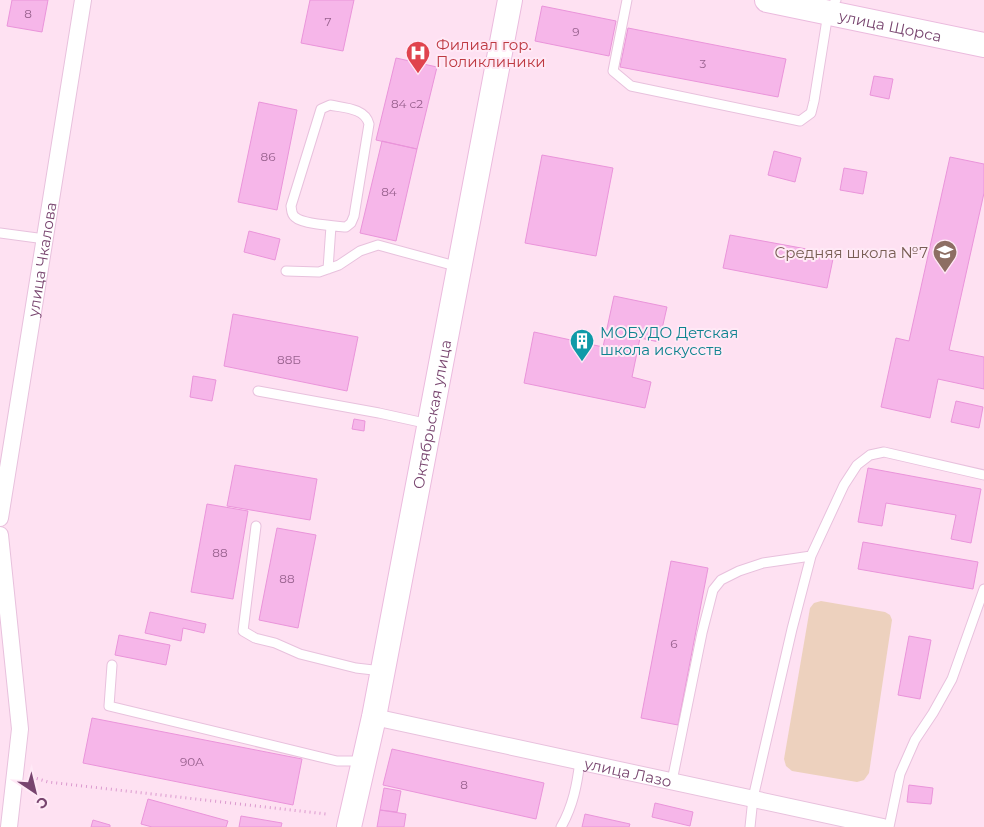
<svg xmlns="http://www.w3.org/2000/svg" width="984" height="827" font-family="Montserrat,sans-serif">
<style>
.green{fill:#edd1be}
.building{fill:#f6b6e9;stroke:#ea94da}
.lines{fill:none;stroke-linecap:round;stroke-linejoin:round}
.lane-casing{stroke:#e8c1dd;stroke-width:11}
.street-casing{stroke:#e8c1dd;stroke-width:18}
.secondary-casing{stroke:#ebbbde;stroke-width:26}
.path{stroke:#db99ce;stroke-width:3;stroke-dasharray:1 4;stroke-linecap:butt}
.lane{stroke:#fff;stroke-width:9}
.street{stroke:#fff;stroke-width:16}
.secondary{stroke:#fff;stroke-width:24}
.labels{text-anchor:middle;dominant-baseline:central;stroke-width:4;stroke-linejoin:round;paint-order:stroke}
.number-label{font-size:12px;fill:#98618e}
.street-label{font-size:15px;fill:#78456f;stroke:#ffe9f6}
.health-label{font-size:15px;fill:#be3a42;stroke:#ffe9f6;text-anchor:start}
.education-label{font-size:15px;fill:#785e54;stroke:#ffe9f6;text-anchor:end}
.culture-label{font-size:15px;fill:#0d838f;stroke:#ffe9f6;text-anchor:start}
</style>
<rect width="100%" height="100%" fill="#fee1f2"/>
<path class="green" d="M821,601L885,612L890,615L892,620L869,773L864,780L857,782L792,771L786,766L784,759L810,608L814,603Z"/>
<path class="building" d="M12,0H48L42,32L7,26Z
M310,0H354L343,51L301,43Z
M542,6L616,21L609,56L535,41Z
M628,28L786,59L778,97L620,67Z
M396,58L437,67L417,149L376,140Z
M874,76L893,79L889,99L870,95Z
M259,102L297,110L277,210L238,202Z
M382,141L417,149L396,241L360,233Z
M774,151L801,158L795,182L768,175Z
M542,155L613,168L596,256L525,243Z
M950,157L984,164V193L949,350L984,357V389L938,379L930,418L881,407L896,338L909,341Z
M844,168L867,172L863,194L840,190Z
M249,231L280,239L275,260L244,252Z
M730,235L834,254L827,288L723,268Z
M614,296L667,307L659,342L640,338L632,377L651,382L645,408L524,383L534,332L603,347Z
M233,314L358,337L347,391L224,366Z
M193,376L216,380L212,401L190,397Z
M956,401L983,407L979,428L951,422Z
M354,419L365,421L364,431L352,429Z
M235,465L317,479L310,520L227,506Z
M868,468L981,489L971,543L951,539L956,515L886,503L882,526L858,522Z
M207,504L248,511L233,599L191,592Z
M277,528L316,535L298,628L259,620Z
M863,542L978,562L973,589L858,569Z
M671,561L708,568L678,725L641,718Z
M150,612L206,624L204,633L183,628L181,641L145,633Z
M119,635L170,645L166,665L115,655Z
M909,636L931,640L920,699L898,695Z
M92,718L302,759L293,805L83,763Z
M392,749L544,783L536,819L383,785Z
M909,785L933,788L931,804L907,802Z
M384,788L401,791L397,812L380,810Z
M148,799L228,821L226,827H152L141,824Z
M655,803L693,812L690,826L652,817Z
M380,810L406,814L404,827H377Z
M585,814L630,824L629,827H582Z
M241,816L282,823L281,827H239Z
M93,820L110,825V827H91Z"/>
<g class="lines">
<defs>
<path id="lane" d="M627,0L613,71L631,86L800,121L811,113L814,101L828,13L836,0
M330,105C344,108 365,108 369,124L354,216L351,223L346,227C335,226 302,224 295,217C291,214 292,211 291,206L321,109Z
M0,233L45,239
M328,269L331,226
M286,271L319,272L339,265L360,251L378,245L459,267
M258,391L379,413L429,424
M256,526L243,631L255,638L275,643L300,654L356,668L382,671
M112,665L109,706L337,761H363
M672,781L702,633L713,590L721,580L739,571L763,563L811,556
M561,827C573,806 577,785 580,761
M750,827L753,798L792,629L811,556L844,485L857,465L870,455L884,452L984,475
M889,827L900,774L915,740L933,713L952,679L984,589"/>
<g id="street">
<path id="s1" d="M0,518L83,0"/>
<path d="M0,535L20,729L9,827"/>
<path id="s2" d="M374,717L883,827"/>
</g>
<g id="secondary">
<path id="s3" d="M767,0L984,45"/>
<path id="s4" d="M349,827L374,717L510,0"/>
</g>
</defs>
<use href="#lane" class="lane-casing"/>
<use href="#street" class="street-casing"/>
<use href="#secondary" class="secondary-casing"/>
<path class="path" d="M32,777L48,782L326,814"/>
<use href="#lane" class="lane"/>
<use href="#street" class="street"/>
<use href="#secondary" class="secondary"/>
</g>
<defs>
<symbol id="hospital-pin" viewBox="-11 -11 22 30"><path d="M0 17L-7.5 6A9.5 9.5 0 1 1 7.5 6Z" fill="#e0444e" stroke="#ffe9f6"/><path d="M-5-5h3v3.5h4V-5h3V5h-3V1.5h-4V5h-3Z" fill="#fff"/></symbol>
<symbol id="school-pin" viewBox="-11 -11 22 30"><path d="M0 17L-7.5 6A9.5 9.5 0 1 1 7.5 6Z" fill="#8d6e63" stroke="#ffe9f6"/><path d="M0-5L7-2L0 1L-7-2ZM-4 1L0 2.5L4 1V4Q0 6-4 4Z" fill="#fff"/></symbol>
<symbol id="building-pin" viewBox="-11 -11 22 30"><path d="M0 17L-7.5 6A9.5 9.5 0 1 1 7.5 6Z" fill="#0f9aa8" stroke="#ffe9f6"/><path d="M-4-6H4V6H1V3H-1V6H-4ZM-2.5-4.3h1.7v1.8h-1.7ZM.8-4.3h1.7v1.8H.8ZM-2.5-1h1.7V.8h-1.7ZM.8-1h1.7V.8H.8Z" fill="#fff"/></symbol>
</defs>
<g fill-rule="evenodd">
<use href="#hospital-pin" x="404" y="39" width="28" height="38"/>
<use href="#school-pin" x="931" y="238" width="28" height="38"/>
<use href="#building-pin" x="568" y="327" width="28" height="38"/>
</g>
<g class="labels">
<g class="number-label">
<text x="28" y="13">8</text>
<text x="328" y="21">7</text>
<text x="576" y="31">9</text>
<text x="703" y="63">3</text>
<text x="407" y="103">84 с2</text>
<text x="268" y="156">86</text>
<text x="389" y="191">84</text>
<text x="289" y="359">88Б</text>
<text x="220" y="552">88</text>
<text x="287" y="578">88</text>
<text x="674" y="643">6</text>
<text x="192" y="761">90А</text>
<text x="464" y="784">8</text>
</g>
<g class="street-label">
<text stroke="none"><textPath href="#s3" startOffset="126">улица Щорса</textPath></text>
<text stroke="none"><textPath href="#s1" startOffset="262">улица Чкалова</textPath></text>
<text stroke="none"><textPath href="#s4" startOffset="421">Октябрьская улица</textPath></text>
<text stroke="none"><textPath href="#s2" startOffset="260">улица Лазо</textPath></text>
</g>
<g class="health-label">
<text x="436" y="44">Филиал гор.<tspan x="436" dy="17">Поликлиники</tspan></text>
</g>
<g class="education-label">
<text x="928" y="252">Средняя школа №7</text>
</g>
<g class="culture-label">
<text x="600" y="332">МОБУДО Детская<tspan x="600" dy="17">школа искусcтв</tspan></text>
</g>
</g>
<g transform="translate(35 792) rotate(145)" stroke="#ffe9f6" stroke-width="4" paint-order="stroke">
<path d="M0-4L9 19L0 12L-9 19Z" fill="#78456f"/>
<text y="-8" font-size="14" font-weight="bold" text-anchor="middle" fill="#78456f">С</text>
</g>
</svg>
